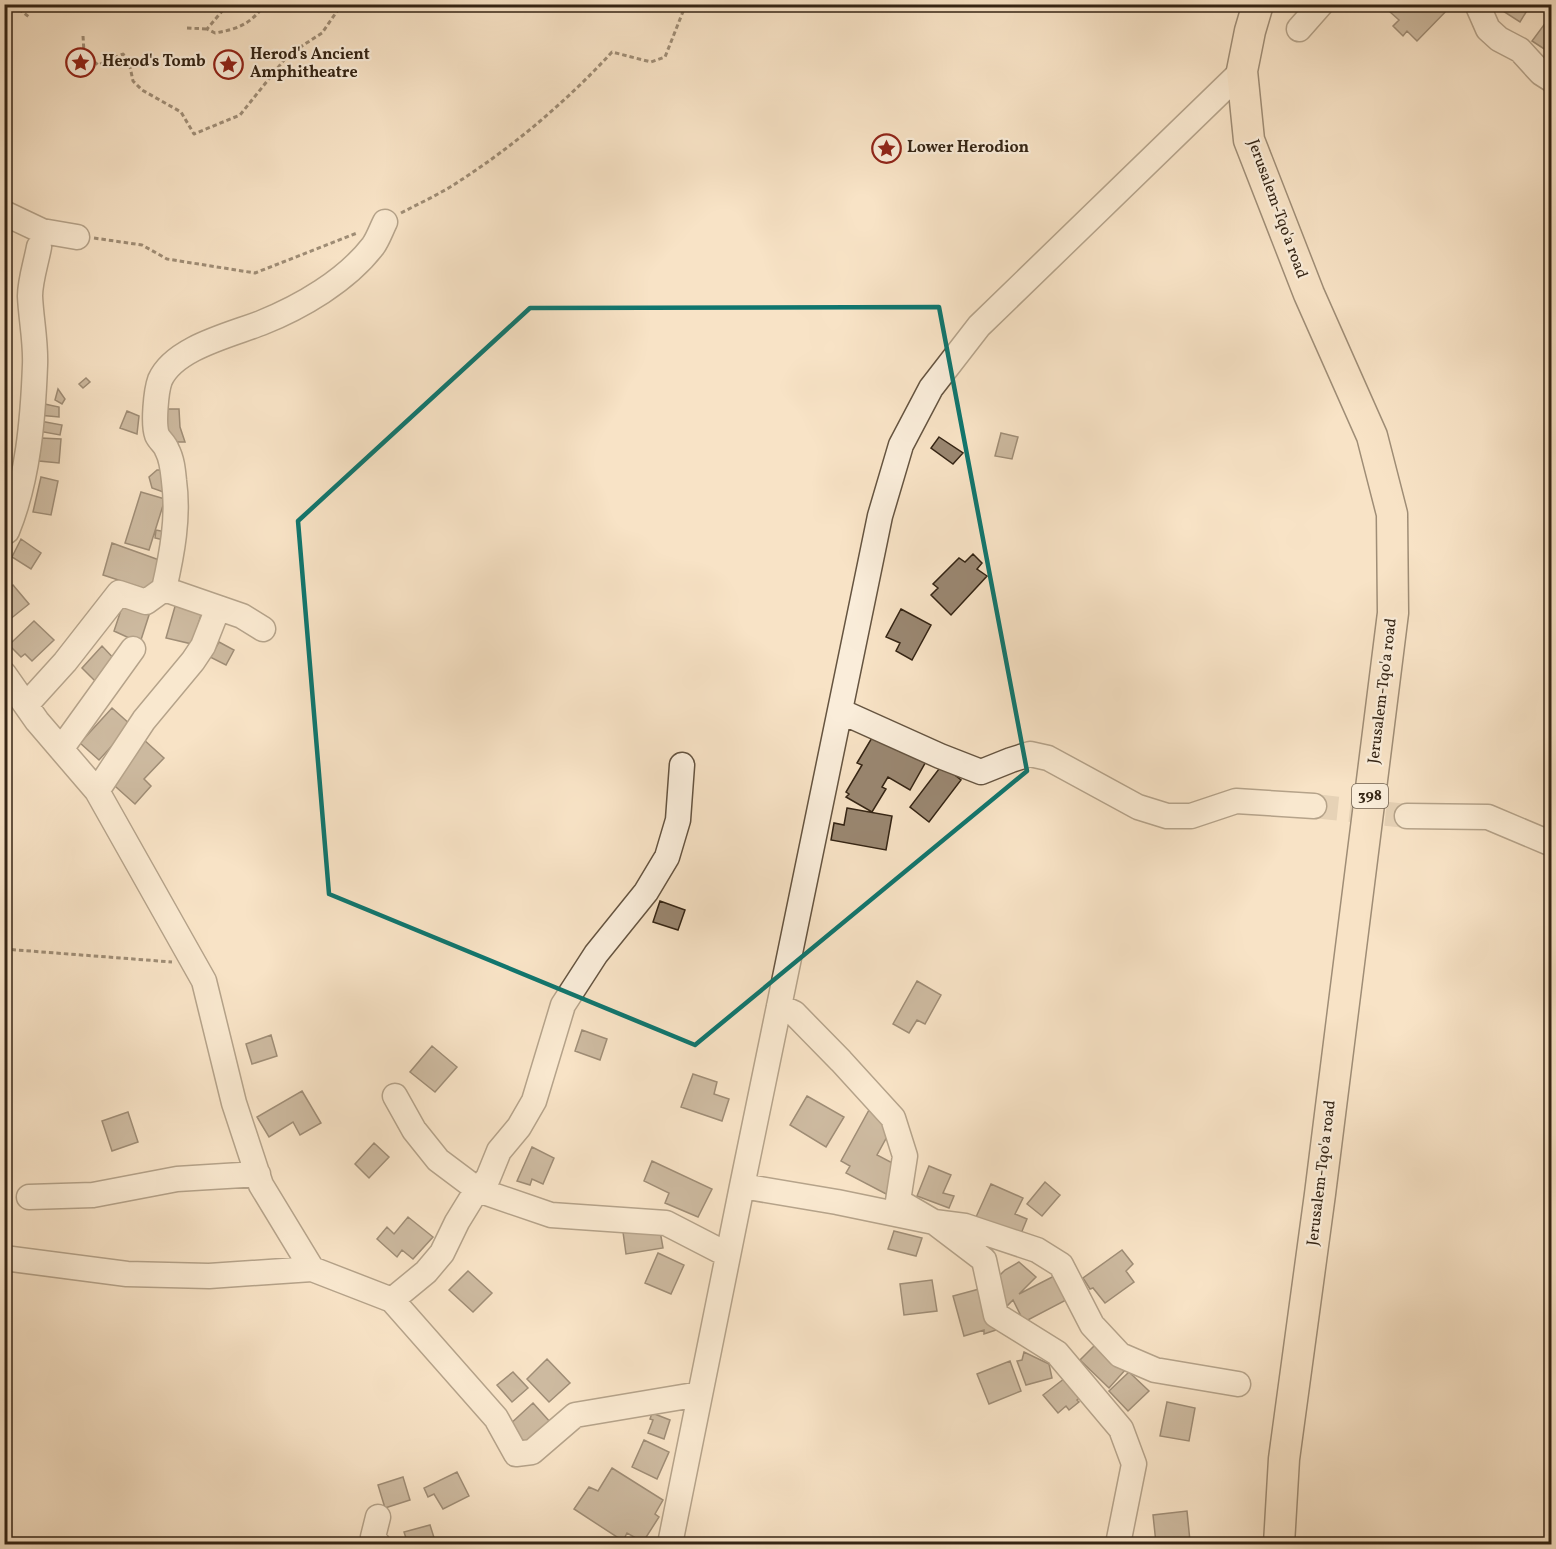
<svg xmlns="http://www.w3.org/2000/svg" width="1556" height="1549" font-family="Vollkorn,serif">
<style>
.building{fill:#9a8771;stroke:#342414;stroke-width:1.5}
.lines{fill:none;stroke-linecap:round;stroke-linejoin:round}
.minor-tunnel{stroke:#d1bda2;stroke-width:24;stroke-dasharray:24 12;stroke-linecap:butt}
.minor-casing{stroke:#655440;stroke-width:27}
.major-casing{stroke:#342414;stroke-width:33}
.path{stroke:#342414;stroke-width:3;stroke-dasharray:4.5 3;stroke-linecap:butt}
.minor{stroke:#faedda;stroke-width:24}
.major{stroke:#f8e3c6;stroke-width:30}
.marked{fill:none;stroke:#0f766e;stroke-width:4.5;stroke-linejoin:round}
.labels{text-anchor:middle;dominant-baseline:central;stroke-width:4.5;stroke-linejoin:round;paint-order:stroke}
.shield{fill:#faedda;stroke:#6f604f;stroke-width:1.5}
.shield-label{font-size:15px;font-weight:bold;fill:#342414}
.poi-label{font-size:16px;font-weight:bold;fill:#342414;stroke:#faedda;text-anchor:start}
.street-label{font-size:16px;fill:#342414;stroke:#faedda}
</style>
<rect width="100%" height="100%" fill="#f8e3c6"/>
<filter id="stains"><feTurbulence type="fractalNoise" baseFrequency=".00333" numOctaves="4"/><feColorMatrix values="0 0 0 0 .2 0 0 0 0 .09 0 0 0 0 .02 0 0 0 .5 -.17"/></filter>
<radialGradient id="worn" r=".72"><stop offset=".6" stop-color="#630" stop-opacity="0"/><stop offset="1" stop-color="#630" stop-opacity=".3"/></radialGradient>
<path class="building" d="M1397,4H1453L1417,41L1407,31L1403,36L1393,26L1399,20L1390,12Z
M1492,4H1531L1520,22Z
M1552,14V54L1532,41Z
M86,378L90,382L83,388L79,384Z
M58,389L65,399L62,404L55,400Z
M40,403L59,407V417L38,415Z
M164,409H179L180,427L185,442H170Z
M127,411L139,416L137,434L120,428Z
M40,421L62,425L60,435L38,431Z
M1001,433L1018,437L1012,459L995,456Z
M939,437L963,453L953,464L931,448Z
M41,438L61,439L59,463L39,461Z
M8,466L19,493L4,503V468Z
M157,470H166V493L152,488L149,477Z
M41,477L58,481L51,515L33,512Z
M141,492L165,499L149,550L125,543Z
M156,530L166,532L164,540L155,538Z
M21,539L41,553L31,569L12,557Z
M112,543L162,561L152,591L103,575Z
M973,554L982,563L977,569L987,576L951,615L931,595L938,588L933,584L959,558L965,562Z
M13,585L29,604L4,624V592Z
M124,601L149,615L140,643L114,631Z
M176,603L202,612L192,644L166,638Z
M901,609L931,625L912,660L896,651L900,643L886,637Z
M34,621L54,640L32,661L25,654L21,657L9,645Z
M219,642L234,650L226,665L210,657Z
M102,646L119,664L100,686L82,668Z
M112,708L131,725L99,760L80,743Z
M873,736L901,752L904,745L928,758L910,790L888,777L882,787L886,789L872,812L846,797L849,794L846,792L862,765L857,763Z
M143,739L164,758L144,779L151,786L135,804L107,779Z
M942,765L961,780L929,822L910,807Z
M847,808L892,816L886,850L831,840L834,823L844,825Z
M660,901L685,910L678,930L653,922Z
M917,981L941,995L925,1024L917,1020L909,1033L893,1024Z
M582,1030L607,1039L600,1060L575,1051Z
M271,1035L277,1056L252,1064L246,1044Z
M432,1046L457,1067L435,1092L410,1072Z
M693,1074L717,1082L714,1094L729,1099L722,1121L681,1107Z
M302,1091L321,1123L300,1135L293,1122L269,1137L257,1117Z
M807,1096L844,1117L826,1147L790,1125Z
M869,1110L894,1124L877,1155L902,1168L888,1195L846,1173L850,1166L841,1161Z
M128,1112L138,1142L112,1151L102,1121Z
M374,1143L389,1157L369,1178L355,1164Z
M532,1147L554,1158L543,1184L532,1179L530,1185L517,1181Z
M652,1161L712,1189L698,1217L665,1203L669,1193L644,1181Z
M929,1166L951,1175L943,1193L954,1196L949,1208L917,1196Z
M1045,1182L1060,1195L1042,1216L1027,1204Z
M991,1184L1023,1198L1015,1214L1027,1219L1020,1236L976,1217Z
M408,1217L433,1237L413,1259L402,1250L397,1257L377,1239L387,1227L394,1234Z
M659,1225L663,1248L626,1254L623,1232Z
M894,1231L922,1238L916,1256L888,1249Z
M1122,1250L1133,1264L1126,1271L1134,1282L1105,1303L1093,1288L1090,1289L1083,1278Z
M658,1253L684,1265L671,1294L645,1283Z
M1019,1262L1036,1277L1019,1294L1058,1274L1070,1298L1024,1322L1013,1300L1005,1308L996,1279L1005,1270Z
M468,1271L492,1293L473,1312L449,1290Z
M932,1280L937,1311L904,1315L900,1284Z
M983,1288L996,1330L984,1334V1330L964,1336L953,1296Z
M1098,1342L1126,1369L1109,1388L1080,1360Z
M1024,1352L1049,1364L1052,1378L1026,1385L1017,1361L1022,1360Z
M547,1359L570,1383L549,1402L527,1379Z
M1010,1361L1021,1391L989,1404L977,1374Z
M513,1372L528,1388L512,1402L497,1385Z
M1129,1372L1149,1391L1128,1411L1109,1391Z
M1069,1375L1084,1394L1077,1400L1079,1402L1069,1410L1066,1406L1058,1413L1043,1395Z
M1167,1402L1195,1408L1189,1441L1160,1436Z
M533,1403L551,1423L526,1447L507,1427Z
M652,1413L670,1420L664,1439L648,1433L653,1420L650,1419Z
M644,1440L669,1452L657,1479L632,1467Z
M612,1468L663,1500L655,1514L659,1517L643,1542L627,1533L623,1541L574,1509L589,1487L598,1491Z
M457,1472L469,1496L443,1509L434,1494L428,1497L424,1488Z
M403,1477L410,1500L385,1508L378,1485Z
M1187,1511L1190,1541L1156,1543L1153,1515Z
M430,1525L436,1544H408L404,1532Z"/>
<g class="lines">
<path class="minor-tunnel" d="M1314,806L1407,816"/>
<defs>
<path id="minor" d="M1477,4L1488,29L1499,39L1520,50L1541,73L1552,80
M1299,29L1321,4
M4,213L42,231L77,237
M4,533L7,531C28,480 33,419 35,365C36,342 31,319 30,296C30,281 36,263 39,247
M164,589L242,616L263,629
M4,674L37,721L97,791L204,981L234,1103L261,1185L312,1269
M26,705L65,662L119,593L146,602L164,589C172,554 179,517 174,481C173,471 172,459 167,450C165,444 159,440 157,435C153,424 156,391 160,380C174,348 230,335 261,323C301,307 346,281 373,246C378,239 381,230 385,222
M840,711L940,756L981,772L1011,760L1030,754L1048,758L1138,807L1167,816H1191L1236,801L1314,806
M61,749L133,649
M97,791L144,720L193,661L203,646L218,608
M1407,816L1488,817L1552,844
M779,1006L794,1013L841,1061L893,1118L905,1156L898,1201L934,1222L965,1226L1037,1250L1061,1265L1092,1325L1120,1355L1155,1370L1238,1384
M395,1096L414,1130L438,1160L478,1190L551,1215L666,1223L728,1255
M742,1186L837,1202L934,1222L984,1260L996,1315L1057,1353L1121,1429L1134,1464L1118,1544
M29,1197L93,1195L177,1179L258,1174
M4,1258L127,1274L209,1276L312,1269L392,1300L496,1418L516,1454L532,1452L575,1415L700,1394
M392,1300L426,1272L442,1253L457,1222L473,1196L488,1178L499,1151L519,1127L534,1101L563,1005L596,954L646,892L667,857L678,820L682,765
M378,1544L373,1537L378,1517
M670,1544L742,1186L880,516L901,445L931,388L979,326L1242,71"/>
<path id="major" d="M1258,4L1250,31L1242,71L1249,140L1309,294L1372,436L1392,514L1393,613L1320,1194L1284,1459L1279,1544"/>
</defs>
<use href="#minor" class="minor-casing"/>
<use href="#major" class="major-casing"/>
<path class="path" d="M228,4L207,29L215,33C238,29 251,24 265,4
M4,7L19,9L29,17
M187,28L207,29
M83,36L84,52L98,65L123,54L129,62L133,81L142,90L181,112L194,134L240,115L288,55L322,33L342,4
M401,213C420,203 440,194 458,182C514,146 567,101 612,52L651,62L665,57L686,4
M94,238L142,245L167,259L255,273L357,233
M4,949L172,962"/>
<use href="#minor" class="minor"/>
<use href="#major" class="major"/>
</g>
<path d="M0 0H1556V1549H0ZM939,307L1027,771L695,1045L329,894L298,521L530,308Z" fill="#f8e3c6" fill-opacity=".55" fill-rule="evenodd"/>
<path class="marked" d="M939,307L1027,771L695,1045L329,894L298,521L530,308Z"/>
<defs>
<symbol id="sight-ring" viewBox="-11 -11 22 22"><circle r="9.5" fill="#faedda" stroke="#8f2418" stroke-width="1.5"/><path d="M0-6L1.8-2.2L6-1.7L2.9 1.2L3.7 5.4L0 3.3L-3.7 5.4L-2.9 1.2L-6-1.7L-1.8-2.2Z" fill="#8f2418"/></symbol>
</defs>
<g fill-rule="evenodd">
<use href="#sight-ring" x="64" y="46" width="33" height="33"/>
<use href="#sight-ring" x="212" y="48" width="33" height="33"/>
<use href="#sight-ring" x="870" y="132" width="33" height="33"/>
</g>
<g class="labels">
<rect class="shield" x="1352" y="784" width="36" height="24" rx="4.5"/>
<g class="shield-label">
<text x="1370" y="796">398</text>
</g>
<g class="poi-label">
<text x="250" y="55">Herod's Ancient<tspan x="250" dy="18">Amphitheatre</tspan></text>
<text x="102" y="62">Herod's Tomb</text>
<text x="907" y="148">Lower Herodion</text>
</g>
<g class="street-label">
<text transform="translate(1277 209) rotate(70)">Jerusalem-Tqo'a road</text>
<text transform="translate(1383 691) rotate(-83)">Jerusalem-Tqo'a road</text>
<text transform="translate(1322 1173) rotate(-83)">Jerusalem-Tqo'a road</text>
</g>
</g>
<rect width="1556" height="1549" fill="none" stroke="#f8e3c6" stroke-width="24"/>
<rect x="6" y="6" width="1544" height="1537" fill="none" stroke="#342414" stroke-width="3"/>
<rect x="12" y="12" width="1532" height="1525" fill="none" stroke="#342414" stroke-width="1.5"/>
<rect width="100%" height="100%" filter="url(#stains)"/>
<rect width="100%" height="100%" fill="url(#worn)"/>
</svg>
